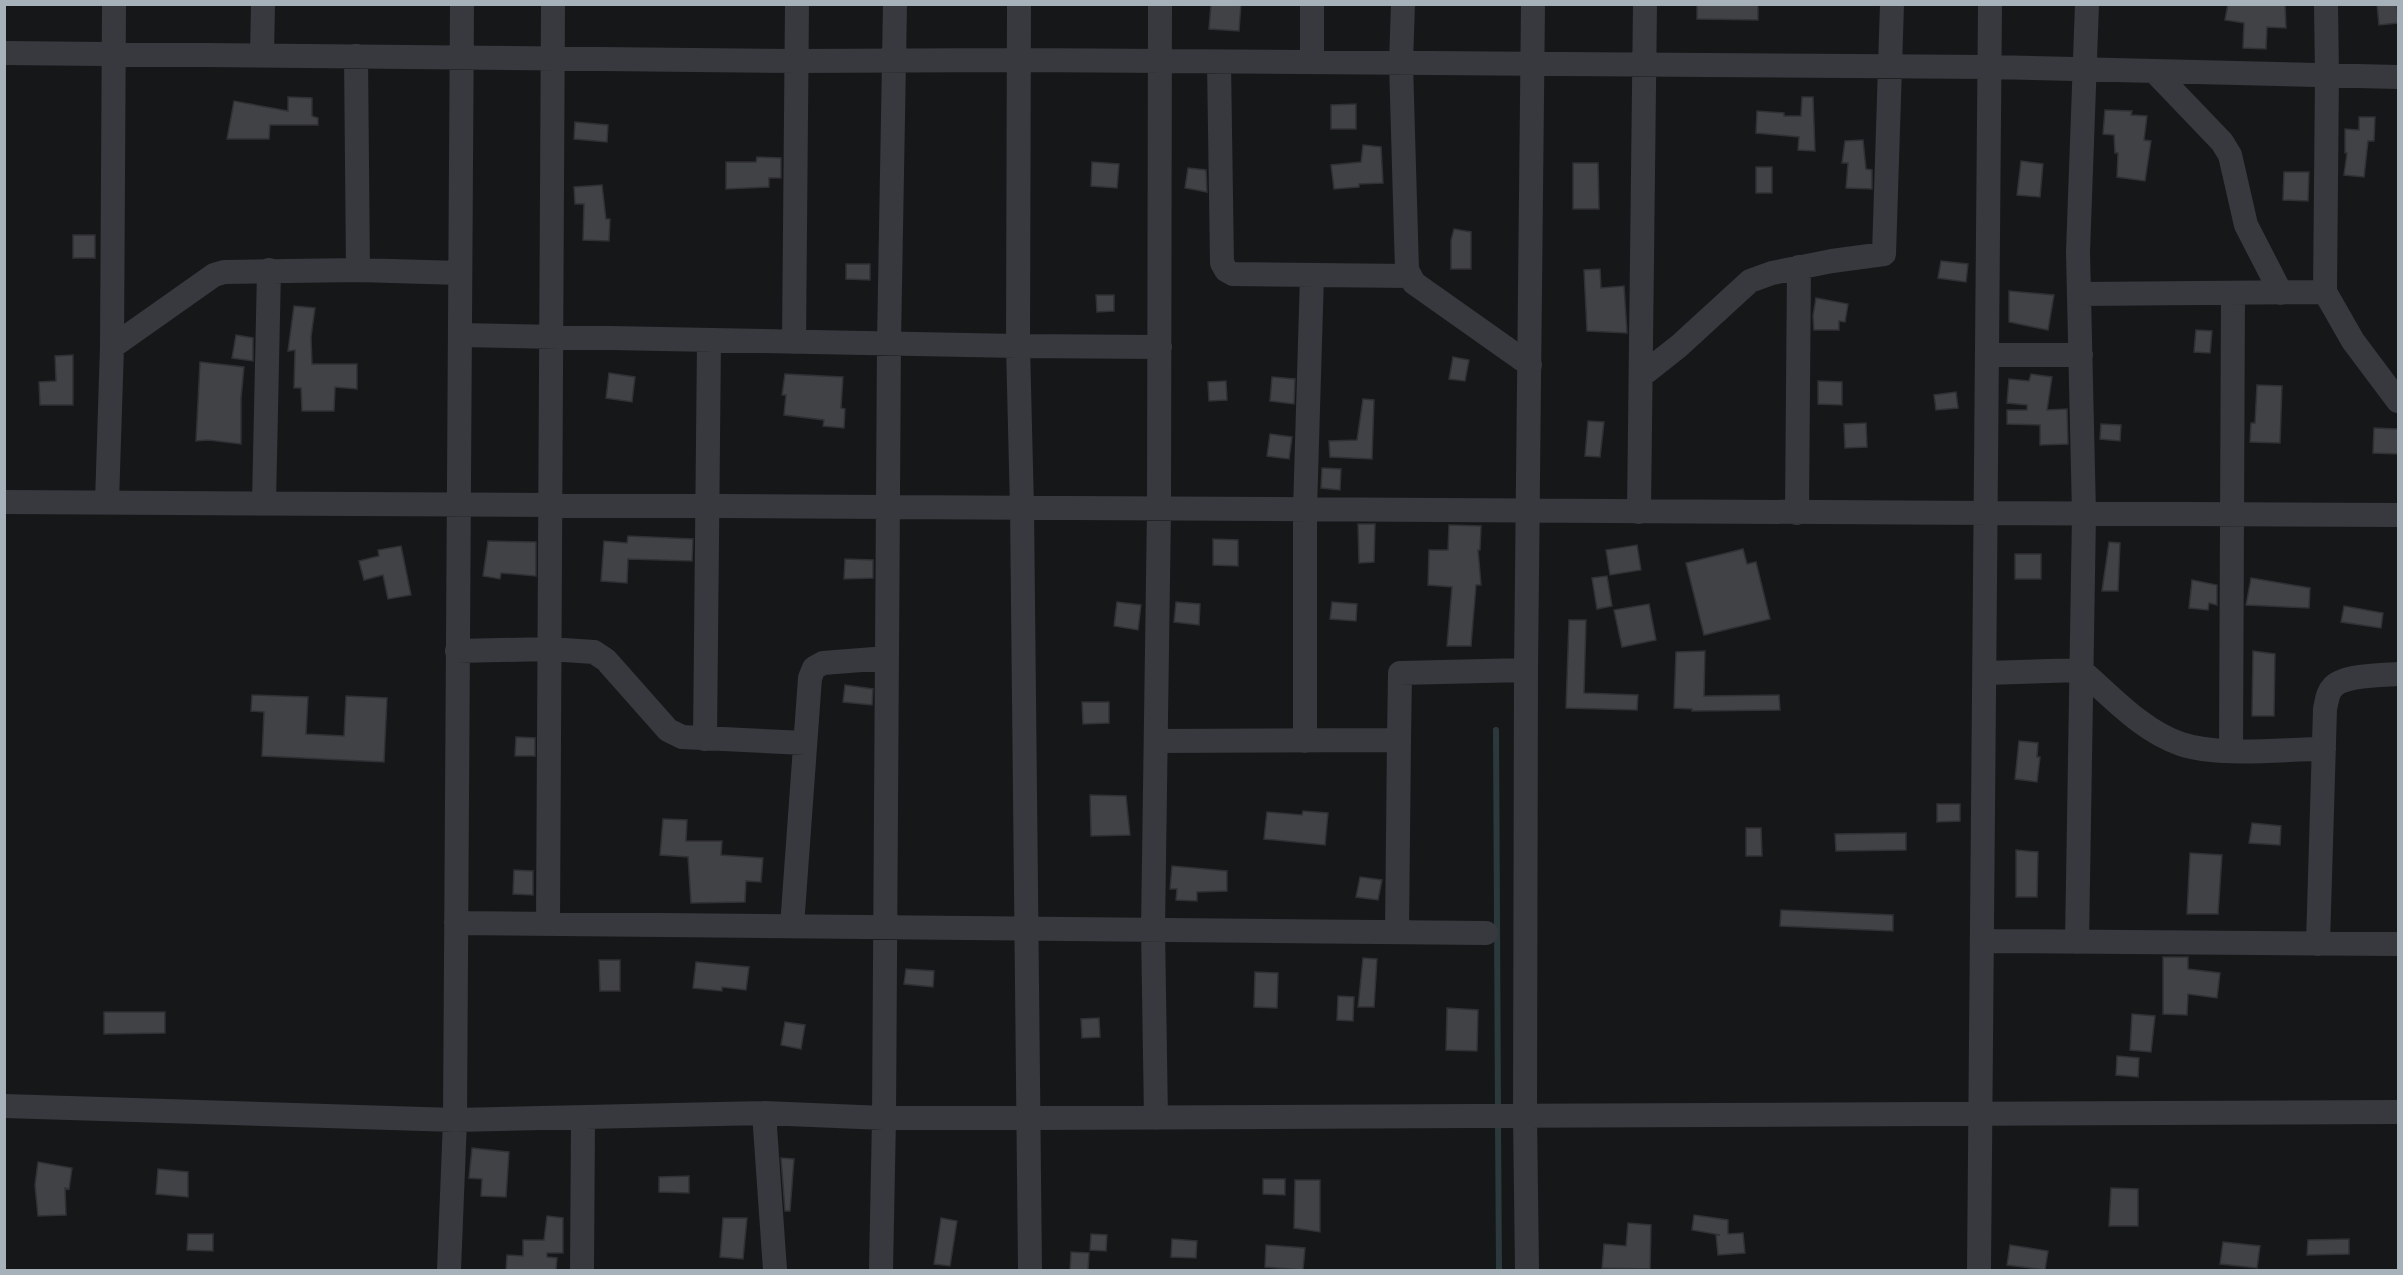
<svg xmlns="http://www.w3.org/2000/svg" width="2403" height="1275" font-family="Raleway,sans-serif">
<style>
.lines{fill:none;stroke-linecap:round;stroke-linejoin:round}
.stream{stroke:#2b393d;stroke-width:6}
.building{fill:#404246;stroke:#303135;stroke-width:1.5}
.minor{stroke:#37393e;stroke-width:24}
</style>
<rect width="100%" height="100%" fill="#161718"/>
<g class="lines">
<path class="stream" d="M1496,730L1498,1110
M1498,1120L1499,1270"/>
</g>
<path class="building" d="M1211,4H1241L1239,31L1209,29Z
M1697,4H1758V20L1697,19Z
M2228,4H2285L2286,28L2267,27L2266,49L2243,48L2244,23L2225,20Z
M2377,4H2397L2398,23L2379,25Z
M288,97L312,98V116L318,118V125H270L269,139H227L234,101L288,111Z
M1802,97H1813L1815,151L1798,150L1799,137L1756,133L1757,111L1784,113V116H1801Z
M1356,104V129H1331V105Z
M2105,110L2132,111L2131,115L2147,116L2144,140L2151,141L2145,181L2117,177L2118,153H2115L2114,135L2103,134Z
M2359,117H2375L2374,141H2368L2364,177L2344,175L2347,153H2345V129L2359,130Z
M575,122L608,125L607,142L574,139Z
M1863,140L1866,169L1872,170V189L1846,188L1848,163H1842L1845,141Z
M1363,145L1381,147L1383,183L1359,184V187L1334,189L1331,165L1361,162Z
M757,157L781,158V178H769V187L726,189V162H756Z
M2021,161L2043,164L2040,197L2017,195Z
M1092,162L1119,164L1117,188L1091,186Z
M1573,163H1598L1599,209H1573Z
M1756,167H1772V193H1756Z
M1188,168L1206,170L1207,192L1185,188Z
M2284,172H2309L2308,201L2283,200Z
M602,185L606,219H610L609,241L583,240L584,204H575L574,187Z
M1454,229L1471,232V269H1451V240Z
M73,235H95V258H73Z
M1941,261L1968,264L1966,282L1938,278Z
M846,264H870V280L846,279Z
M1600,269L1601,288L1624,286L1627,333L1587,331L1584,270Z
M2009,291L2054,295L2048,330L2009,322Z
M1096,295H1114V311L1097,312Z
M1816,298L1848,304L1845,322L1839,321V330H1814L1813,316Z
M294,306L315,308L311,337L312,364H357V389L335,387L334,411H302L301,388H294L295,350L288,351Z
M2196,330L2212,331L2210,353L2194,352Z
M236,335L253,338V361L232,358Z
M73,355V405H40L39,382L56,381L55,356Z
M1453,357L1469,360L1465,381L1449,379Z
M200,362L244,367L241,398V444L208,440L196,441Z
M609,373L635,377L632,402L606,398Z
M785,374L843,377L841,408L845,409L844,428L823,426L824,420L784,415L786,395H782Z
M2031,374L2052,377L2047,410L2067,409L2068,444L2040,445V425L2007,424V410H2027V405L2007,403L2009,379L2029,381Z
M1272,377L1295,379L1294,404L1270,401Z
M1226,381L1227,400L1209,401L1208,382Z
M1818,381L1842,382V405L1818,404Z
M2257,385L2282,386L2280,443L2250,442L2251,423H2255Z
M1956,392L1958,408L1936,410L1934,395Z
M1363,399L1374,400L1372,459L1330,457L1329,441L1357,440Z
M1588,421L1604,422L1600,457L1585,456Z
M1866,423L1867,447L1845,448L1844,424Z
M2101,424L2121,425L2120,441L2100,439Z
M2374,428L2398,429V454L2373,453Z
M1270,434L1292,437L1289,459L1267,456Z
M1322,468L1341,469L1340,490L1321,488Z
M1358,524H1375L1374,562L1359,563Z
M1449,525L1481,526L1480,550H1478L1481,585H1476L1471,646H1447L1452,587L1428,585L1429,550H1448Z
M628,536L693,539L692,561L628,559L627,583L601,581L604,541L627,543Z
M1213,539L1238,540V566L1213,565Z
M488,541L536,542V576L501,573L500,579L483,576Z
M2109,542L2120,543L2118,591H2102Z
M1637,545L1641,570L1610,575L1606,550Z
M401,546L411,595L388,599L383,575L364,580L359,561L379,556L378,550Z
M1743,549L1747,564L1756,562L1770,619L1704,635L1686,563Z
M2015,554H2041V579H2015Z
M845,559L873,560V578L844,579Z
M1607,576L1612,606L1597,609L1592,578Z
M2251,578L2310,588L2309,608L2246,605Z
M2192,580L2217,585V605L2209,603L2208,610L2189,608Z
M1117,602L1141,605L1138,630L1114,626Z
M1176,602L1200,604L1199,625L1174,622Z
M1332,602L1357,604L1356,621L1330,619Z
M1649,604L1656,640L1622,647L1614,610Z
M2344,606L2383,613L2381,628L2341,622Z
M1569,620H1586L1584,693L1638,695L1637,710L1566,708Z
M1705,651L1704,696L1779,695L1780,710L1692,711V709L1674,708L1676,652Z
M2253,651L2275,654L2274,716H2252Z
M845,685L873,689L872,705L843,702Z
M252,695L308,697L306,734L344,736L346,696L387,698L384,762L262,756L264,712L251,711Z
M1082,702H1109V723L1083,724Z
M516,737L535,738V756H515Z
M2019,741L2038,743L2037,757H2040L2037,782L2015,779Z
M1090,795L1126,796L1130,835L1091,836Z
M1937,804H1960V821L1937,822Z
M1303,811L1328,813L1325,845L1264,839L1267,812L1302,815Z
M663,819L687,820L686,841H722L721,855L763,858L761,882L746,881L745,902L691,903L688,857L660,855Z
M2252,823L2281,826L2280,845L2249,843Z
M1746,828H1761L1762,856H1746Z
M1906,833V850L1836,851L1835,834Z
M2016,850L2038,852L2037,897H2016Z
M2190,853L2222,855L2218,914H2187Z
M1172,866L1227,871V891L1197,892V901L1176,900L1177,889H1170Z
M514,870L533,871V895L513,894Z
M1360,877L1382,880L1378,900L1356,897Z
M1781,910L1893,915V931L1780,926Z
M2163,957H2188V969L2220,973L2217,998L2188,994L2187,1015L2163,1014Z
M1363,958L1377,959L1374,1007H1358Z
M599,960H620V991H600Z
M696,962L749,967L746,990L722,987V991L693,988Z
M906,969L934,971L933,987L904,984Z
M1255,972L1278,973L1277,1008L1254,1007Z
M1338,996L1354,997L1353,1021L1337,1020Z
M1447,1008L1478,1010L1477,1051L1446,1050Z
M104,1012H165V1033L104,1034Z
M2132,1014L2155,1016L2151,1052L2130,1050Z
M1099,1018L1100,1037L1082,1038L1081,1019Z
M785,1022L805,1025L801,1049L781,1045Z
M2117,1056L2139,1058L2138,1077L2116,1075Z
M472,1148L509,1152L506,1197L481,1196L482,1179L469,1178Z
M781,1158L794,1159L790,1211H785Z
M38,1162L72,1168L69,1189L65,1188L66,1215L38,1216L35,1185Z
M158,1169L188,1172V1197L156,1194Z
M689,1176V1193L659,1192V1177Z
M1263,1179H1285V1195L1263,1194Z
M1295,1180H1320V1232L1294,1228Z
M2111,1188L2138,1189V1226H2109Z
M1694,1215L1728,1220V1234L1743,1233L1745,1253L1718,1255L1716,1235H1720L1692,1230Z
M547,1216L563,1218V1253H547V1257L557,1258L556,1270H506L507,1255L523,1256V1240H544Z
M723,1218H747L743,1259L720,1257Z
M941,1218L957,1221L950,1266L934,1264Z
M1628,1223L1651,1225L1650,1269L1602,1268L1604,1244L1626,1246Z
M188,1234H213V1251L187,1250Z
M1091,1234L1107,1235L1106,1251L1090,1250Z
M1172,1239L1197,1241L1196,1258L1171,1257Z
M2349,1239V1254L2307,1255L2308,1240Z
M2223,1242L2260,1246L2257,1268L2220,1264Z
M1266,1245L1305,1248L1303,1270L1265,1267Z
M2010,1245L2048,1251L2045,1270L2007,1265Z
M1071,1252L1089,1253L1088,1270H1070Z"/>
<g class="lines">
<path class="minor" d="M1019,4L1018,346L1022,508L1030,1270
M1403,4L1401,63L1407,270L1414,283L1530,365
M2326,4L2327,75L2325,292L2353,341L2398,401
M4,53L797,61L1019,60L1990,67L2398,77
M262,55L263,4
M356,56L358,270
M1219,62L1222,263L1226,270L1233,274L1409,276
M1312,62V4
M2154,71L2222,142L2230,155L2246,225L2281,293
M2079,294L2325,292
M460,335L1018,346L1160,347
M794,342L797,4
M112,347L214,275L224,272L358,270L460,273
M1988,355H2081
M1641,376L1679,346L1750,281L1772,273L1832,261L1884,254L1892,4
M4,502C803,505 1600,512 2398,515
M107,502L112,347L114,4
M264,503L269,270
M1639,512L1645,4
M1797,513L1799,267
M457,651L549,649L594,652L606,660L668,730L682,737L805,743
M1986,673L2081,670C2111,696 2142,731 2181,744C2219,757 2283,749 2324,749
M705,739L709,341
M1156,741L1399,740L1400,673L1526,670
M1305,741V510L1312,275
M2231,750L2233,293
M456,923L1486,933
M548,924L553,4
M792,926L810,678L814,668L823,663L887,658
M1397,932L1399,740
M1983,941L2398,944
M2077,942L2084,514L2078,252L2087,4
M2318,944L2325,709C2327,701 2327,693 2333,687C2343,675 2383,675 2398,674
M4,1106L455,1120L764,1113L884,1118H1029L2398,1112
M764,1113L775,1270
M1156,1118L1153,929L1159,509L1160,4
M449,1270L455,1120L462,4
M582,1270L583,1119
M881,1270L884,1118L889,342L895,4
M1527,1270L1525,1116L1526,670L1533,4
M1979,1270L1990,4"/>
</g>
<rect width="2403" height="1275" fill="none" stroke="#a7b1b9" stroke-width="12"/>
</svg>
